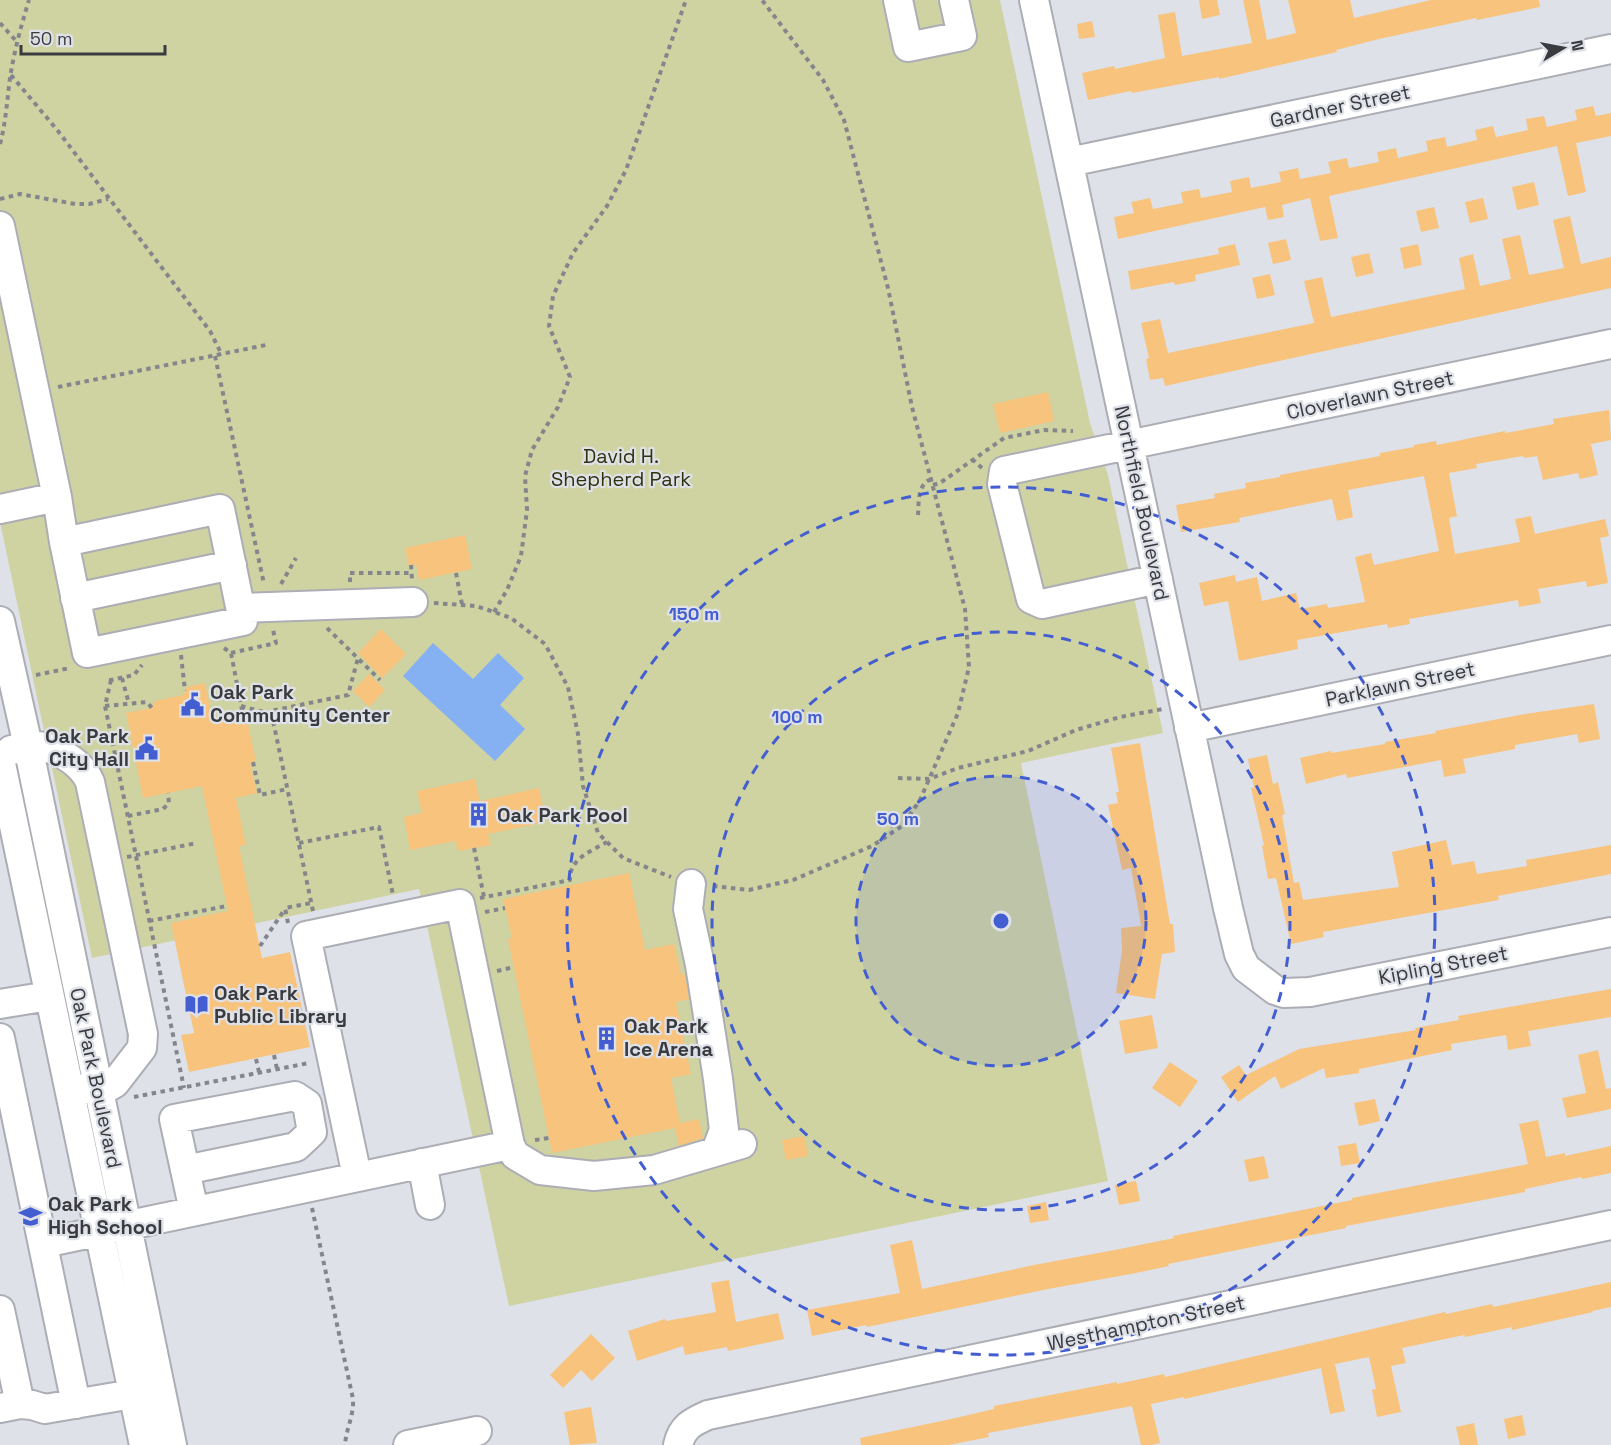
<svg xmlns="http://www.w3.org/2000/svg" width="1611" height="1445" font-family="'Space Grotesk',sans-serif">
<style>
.green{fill:#cfd3a2}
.water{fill:#85b1f2}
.building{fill:#f7c37d}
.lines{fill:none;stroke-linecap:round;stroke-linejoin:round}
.minor-casing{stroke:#acadb5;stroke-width:32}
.path{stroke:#85868b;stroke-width:4;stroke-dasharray:4.5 4.5;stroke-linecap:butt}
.minor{stroke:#fff;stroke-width:28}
.ring{fill:none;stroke:#435ed1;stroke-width:3;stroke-dasharray:10 8}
.labels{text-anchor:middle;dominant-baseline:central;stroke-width:4.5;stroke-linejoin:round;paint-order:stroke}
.street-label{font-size:20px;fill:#3a3b3e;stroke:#dfe1e9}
.park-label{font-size:20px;fill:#30320e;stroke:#dfe1e9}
.poi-label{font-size:20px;font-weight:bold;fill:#3a3b3e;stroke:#dfe1e9;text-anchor:start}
.centre{fill:#435ed1;stroke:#dfe1e9;stroke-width:3}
.ring-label{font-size:18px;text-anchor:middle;font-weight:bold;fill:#435ed1;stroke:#dfe1e9;stroke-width:4.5;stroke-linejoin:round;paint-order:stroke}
</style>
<rect width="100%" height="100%" fill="#dfe1e9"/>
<path class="green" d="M0,0H1000L1090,423L1108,475L1163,733L1021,763L1108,1181L509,1306L419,889L92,958L0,522Z"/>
<path class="water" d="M433,643L473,679L498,653L524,678L500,705L525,729L495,761L403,676Z"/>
<path class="building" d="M1199,0H1217L1220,15L1202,19Z
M1243,0H1259L1267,40L1296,33L1288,0H1350L1354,18L1431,0H1539L1540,7L1477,20L1476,18L1379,39L1336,50L1337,52L1219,79V77L1132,93L1131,91L1088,100L1082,73L1114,66L1115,69L1165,58L1158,15L1175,12L1182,56L1252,43Z
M1092,21L1095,37L1079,39L1077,24Z
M1593,106L1596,116L1611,113V136L1576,143L1586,192L1568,196L1557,146L1329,196L1338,238L1320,241L1310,198L1282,205L1284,217L1268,220L1265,207L1118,239L1114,217L1134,213L1131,202L1150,198L1153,209L1183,203L1181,192L1199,189L1201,198L1232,192L1230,181L1249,177L1251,188L1281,182L1279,172L1298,168L1300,179L1331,173L1328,162L1347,158L1349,168L1379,162L1377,152L1396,148L1398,158L1428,151L1426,141L1445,137L1447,147L1477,140L1475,130L1493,126L1496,137L1528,130L1526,119L1544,116L1547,127L1577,120L1575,110Z
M1534,182L1539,205L1517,210L1512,187Z
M1483,198L1488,219L1470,223L1465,202Z
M1434,207L1439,228L1421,232L1416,211Z
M1570,216L1581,264L1611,257V288L1165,386L1163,378L1150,380L1146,359L1149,358L1141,323L1160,319L1168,353L1314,323L1304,281L1322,277L1331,317L1465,289L1459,258L1473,254L1480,286L1511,279L1502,239L1520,235L1529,275L1564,268L1553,220Z
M1286,239L1291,260L1273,264L1268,243Z
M1235,244L1240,265L1195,275L1196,281L1175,285L1174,282L1131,290L1128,271L1219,254L1218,248Z
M1418,244L1422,265L1404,269L1400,248Z
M1369,253L1374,273L1356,277L1351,257Z
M1270,274L1275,295L1257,299L1252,278Z
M1048,392L1054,421L1000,433L993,404Z
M1609,410L1611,440L1591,444L1598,475L1580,479L1578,473L1543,480L1537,456L1524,458L1523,456L1476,464L1477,468L1449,473L1457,516L1449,518L1455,554L1520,542L1515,519L1531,516L1535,534L1605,519L1609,536L1600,538L1608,583L1587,587L1586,581L1538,589L1541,603L1519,607L1518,600L1409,619L1410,624L1388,628L1387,624L1297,640L1298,649L1239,661L1228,601L1204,606L1199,583L1235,575L1236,582L1257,577L1262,601L1296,593L1300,609L1327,604L1328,608L1365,602L1355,557L1371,553L1374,565L1439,551L1424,476L1348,490L1353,517L1337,521L1332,499L1239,518L1240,522L1181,532L1176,505L1215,498L1214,494L1246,488L1245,483L1280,477V475L1380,456V453L1414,447V445L1436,441L1437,445L1505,431V433L1554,424L1553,419Z
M465,535L472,569L419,580L416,564L409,566L405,548Z
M381,629L406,654L382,678L358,653Z
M369,674L385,690L369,707L353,691Z
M205,683L213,722L246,715L256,761L250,763L257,793L236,798L246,845L239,846L262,958L290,952L310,1047L189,1072L181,1035L194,1033L171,923L228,911L202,786L143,798L126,713L152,708L155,701L183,695L187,687Z
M1594,704L1600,739L1579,743L1577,734L1515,745V749L1463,759L1466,773L1444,777L1441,760L1347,778L1346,774L1306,784L1300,758L1331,751V753L1385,744V742L1436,733L1435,731L1525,714Z
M1140,743L1170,924H1173L1175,952L1162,954L1155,999L1116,993L1122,950L1121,928L1141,926L1131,868L1122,870L1108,805L1118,803L1116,792H1119L1111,748Z
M1267,755L1273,784L1278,782L1285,814L1282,815L1294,883L1299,882L1303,900L1399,887L1392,852L1446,840L1452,865L1474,861L1477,874L1527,866L1526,860L1611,845V874L1498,896L1499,900L1323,932L1324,937L1291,944L1276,878L1268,879L1262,846L1264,845L1251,788H1254L1248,759Z
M475,779L480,801L539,788L546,822L488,834L491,845L458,851L455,841L410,850L404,817L422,813L417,791Z
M629,873L645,950L674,944L681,975L685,974L689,999L676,1002L691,1074L671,1078L680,1123L699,1119L703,1138L679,1146L675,1128L552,1153L508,939L512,938L503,899Z
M1611,989V1017L1528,1031L1531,1046L1508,1050L1506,1035L1451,1044L1452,1050L1359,1069V1073L1326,1078L1324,1068L1281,1089L1275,1076L1238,1102L1221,1077L1239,1065L1246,1075L1299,1049L1416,1030L1415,1028L1459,1020L1458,1016Z
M1152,1015L1158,1048L1125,1054L1119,1021Z
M1598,1050L1606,1089L1611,1088V1109L1567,1118L1562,1098L1586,1093L1578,1055Z
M1170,1062L1198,1081L1180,1107L1152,1088Z
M1375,1099L1380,1121L1359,1126L1354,1103Z
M1538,1120L1546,1157L1565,1153V1156L1611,1146V1173L1582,1179L1581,1177L1525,1189V1192L1346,1226V1228L1168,1264L1169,1266L1136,1273L1048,1289L867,1327L866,1325L812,1336L807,1310L900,1293L890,1245L912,1240L922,1289L1034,1265L1120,1249L1174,1238L1173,1236L1352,1200V1198L1528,1164L1519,1124Z
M804,1136L808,1156L786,1160L782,1140Z
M1356,1143L1360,1163L1341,1166L1338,1146Z
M1264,1156L1269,1178L1249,1182L1244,1160Z
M1136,1181L1140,1201L1119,1205L1115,1185Z
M1046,1202L1049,1220L1030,1223L1027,1206Z
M729,1280L736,1322L778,1313L784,1339L728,1351L727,1347L685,1355L683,1346L637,1361L628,1331L665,1319L666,1321L716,1312L711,1283Z
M1611,1282V1307L1592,1311L1593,1312L1512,1330V1327L1465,1337L1464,1335L1402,1348L1406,1363L1391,1366L1401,1412L1377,1417L1372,1390L1376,1389L1369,1357L1335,1364L1345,1411L1330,1414L1321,1368L1184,1399V1397L1151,1404L1160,1443L1151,1445H1141L1132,1406L988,1433L989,1437L949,1445H861L860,1438L951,1419L994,1409V1406L1117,1382V1384L1164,1374L1165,1377L1445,1312L1446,1314L1492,1304L1493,1307Z
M591,1334L615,1358L592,1381L581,1370L563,1388L550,1375Z
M591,1407L597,1443L570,1445L564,1412Z
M1522,1415L1526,1435L1508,1439L1504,1419Z
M1474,1423L1478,1445H1460L1456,1427Z"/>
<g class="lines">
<defs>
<path id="minor" d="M898,0L908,47L962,36L954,0
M1034,0L1228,908L1239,954L1246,968L1275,990L1284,993L1310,992L1611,932
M1069,162L1611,49
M0,226L57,497L64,542L87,653L243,621L220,509L64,542
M0,509L57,497
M1158,579L1042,604L1031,599L1002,484L1004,471L1611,344
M75,598L232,565
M241,608L413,602
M0,621L28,746L172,1445
M1189,728L1611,640
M11,750C22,748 34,744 45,747C63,752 83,765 90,782L143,1034L142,1048L115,1083L108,1087L98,1089H80
M0,759L144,1445
M691,884L688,909L700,965L718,1079L724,1130L716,1151
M0,1004L49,996
M0,1038L76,1404
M510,1145L515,1155L540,1170L594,1176L654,1170L742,1144
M422,1163L430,1205
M185,1170L296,1147L312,1132L307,1104L295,1096L174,1119L194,1211
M44,1243L510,1145L460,904L306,936L357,1176
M0,1310L20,1404
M0,1408L20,1404L32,1405L45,1409L115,1397L133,1394L145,1379
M408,1445L477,1431
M678,1445C682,1427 692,1422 708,1415L1611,1225"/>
</defs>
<use href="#minor" class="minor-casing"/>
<path class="path" d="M0,23L17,42
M11,75L58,131L210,331L222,355
M0,144C6,122 7,100 10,78C14,52 21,26 29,0
M0,199L20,194L75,204H89L108,199
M215,356L264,584
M58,387L266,345
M972,459L983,469
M933,485L940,483L1004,438L1044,430L1073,431
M918,515C919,502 917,485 931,479
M411,565L412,580
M456,573L462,604
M350,582V573H411
M281,584L296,558
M434,603L476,606L494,612L511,618L545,644L568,687L578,734L583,786L598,833L623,858L671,877
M494,612L507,590L521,556L527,510L525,476L532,450L558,407L570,377L549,326L553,296L573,253L607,206L626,170L686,0
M327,628L380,680
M224,648L231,653L243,715
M231,653L276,643L273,630
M181,655L185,691
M36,675L70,668
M111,678V680L134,675L142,665
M122,678L129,704
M111,680L105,706L184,1088
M105,706L147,702L152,708
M241,706L271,714
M253,762L260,795L287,789
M898,778L929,779L958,768L1028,751L1076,730L1120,717L1163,709
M128,816L163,809L169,803L168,793
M299,843L379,827L393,895
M474,848L484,897
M127,857L197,843
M713,886L749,890L793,880L872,846L902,826L920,800L958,713L969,667L965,609L912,407L888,288L844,120L823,80L762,0
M480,898L570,880C569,859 591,851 607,842
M313,911L271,711L348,695L358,658
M485,912L505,908
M149,921L227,906
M288,923L285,908L311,903
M260,946L285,909
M497,971L514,967
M274,1055L277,1069
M256,1059L259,1072
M134,1097L309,1063
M535,1140L549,1138
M312,1208L353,1399C354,1416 346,1429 345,1445"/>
<use href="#minor" class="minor"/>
</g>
<circle cx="1001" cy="921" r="145" fill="#435ed1" fill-opacity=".12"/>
<g class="ring">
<circle cx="1001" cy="921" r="145"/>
<circle cx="1001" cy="921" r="289"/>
<circle cx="1001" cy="921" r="434"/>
</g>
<defs>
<symbol id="civic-bare" viewBox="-9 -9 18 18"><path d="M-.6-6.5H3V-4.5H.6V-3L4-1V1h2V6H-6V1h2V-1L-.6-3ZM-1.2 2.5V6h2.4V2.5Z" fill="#435ed1" stroke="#dfe1e9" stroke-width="2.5" paint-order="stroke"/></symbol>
<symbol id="building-bare" viewBox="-9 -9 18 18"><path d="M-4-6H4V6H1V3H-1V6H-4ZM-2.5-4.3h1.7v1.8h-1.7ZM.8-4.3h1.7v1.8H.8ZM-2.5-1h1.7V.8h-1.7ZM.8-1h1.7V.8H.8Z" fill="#435ed1" stroke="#dfe1e9" stroke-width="2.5" paint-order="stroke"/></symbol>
<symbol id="library-bare" viewBox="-9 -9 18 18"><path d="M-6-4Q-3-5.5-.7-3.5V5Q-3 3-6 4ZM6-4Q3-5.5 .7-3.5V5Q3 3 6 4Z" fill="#435ed1" stroke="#dfe1e9" stroke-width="2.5" paint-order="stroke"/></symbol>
<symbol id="school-bare" viewBox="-9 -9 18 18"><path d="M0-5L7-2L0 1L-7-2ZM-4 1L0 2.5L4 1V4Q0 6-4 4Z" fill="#435ed1" stroke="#dfe1e9" stroke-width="2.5" paint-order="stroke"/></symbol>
</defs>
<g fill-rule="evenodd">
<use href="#civic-bare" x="176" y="688" width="33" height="33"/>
<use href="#civic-bare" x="130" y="732" width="33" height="33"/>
<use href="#building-bare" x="462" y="798" width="33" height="33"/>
<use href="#library-bare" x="180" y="988" width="33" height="33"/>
<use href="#building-bare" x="590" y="1022" width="33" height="33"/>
<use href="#school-bare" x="14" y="1200" width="33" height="33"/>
</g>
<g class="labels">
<g class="street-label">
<text transform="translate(1340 106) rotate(-12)">Gardner Street</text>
<text transform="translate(1370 395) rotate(-12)">Cloverlawn Street</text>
<text transform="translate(1142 503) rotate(78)">Northfield Boulevard</text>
<text transform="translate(1400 684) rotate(-12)">Parklawn Street</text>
<text transform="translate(1443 965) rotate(-11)">Kipling Street</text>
<text transform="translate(96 1078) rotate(78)">Oak Park Boulevard</text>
<text transform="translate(1146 1323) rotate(-12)">Westhampton Street</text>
</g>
<g class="park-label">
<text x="621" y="456">David H.<tspan x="621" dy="23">Shepherd Park</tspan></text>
</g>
<g class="poi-label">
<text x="210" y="692">Oak Park<tspan x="210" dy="23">Community Center</tspan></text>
<text x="129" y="736" text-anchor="end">Oak Park<tspan x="129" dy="23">City Hall</tspan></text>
<text x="497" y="815">Oak Park Pool</text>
<text x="214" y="993">Oak Park<tspan x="214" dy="23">Public Library</tspan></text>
<text x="624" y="1026">Oak Park<tspan x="624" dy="23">Ice Arena</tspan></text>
<text x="48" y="1204">Oak Park<tspan x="48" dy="23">High School</tspan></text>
</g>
</g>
<circle cx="1001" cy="921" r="9" class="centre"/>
<g class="ring-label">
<text x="694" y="620">150 m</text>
<text x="797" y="723">100 m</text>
<text x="898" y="825">50 m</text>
</g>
<g transform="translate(1563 48) rotate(80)" stroke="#dfe1e9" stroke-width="4.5" paint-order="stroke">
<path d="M0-4.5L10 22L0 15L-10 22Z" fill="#3a3b3e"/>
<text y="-9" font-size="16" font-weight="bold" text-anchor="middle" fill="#3a3b3e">N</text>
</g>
<path d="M21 45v9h144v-9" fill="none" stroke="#3a3b3e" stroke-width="3"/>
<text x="30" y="45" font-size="18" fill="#3a3b3e" stroke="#dfe1e9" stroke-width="4.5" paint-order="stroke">50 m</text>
</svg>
